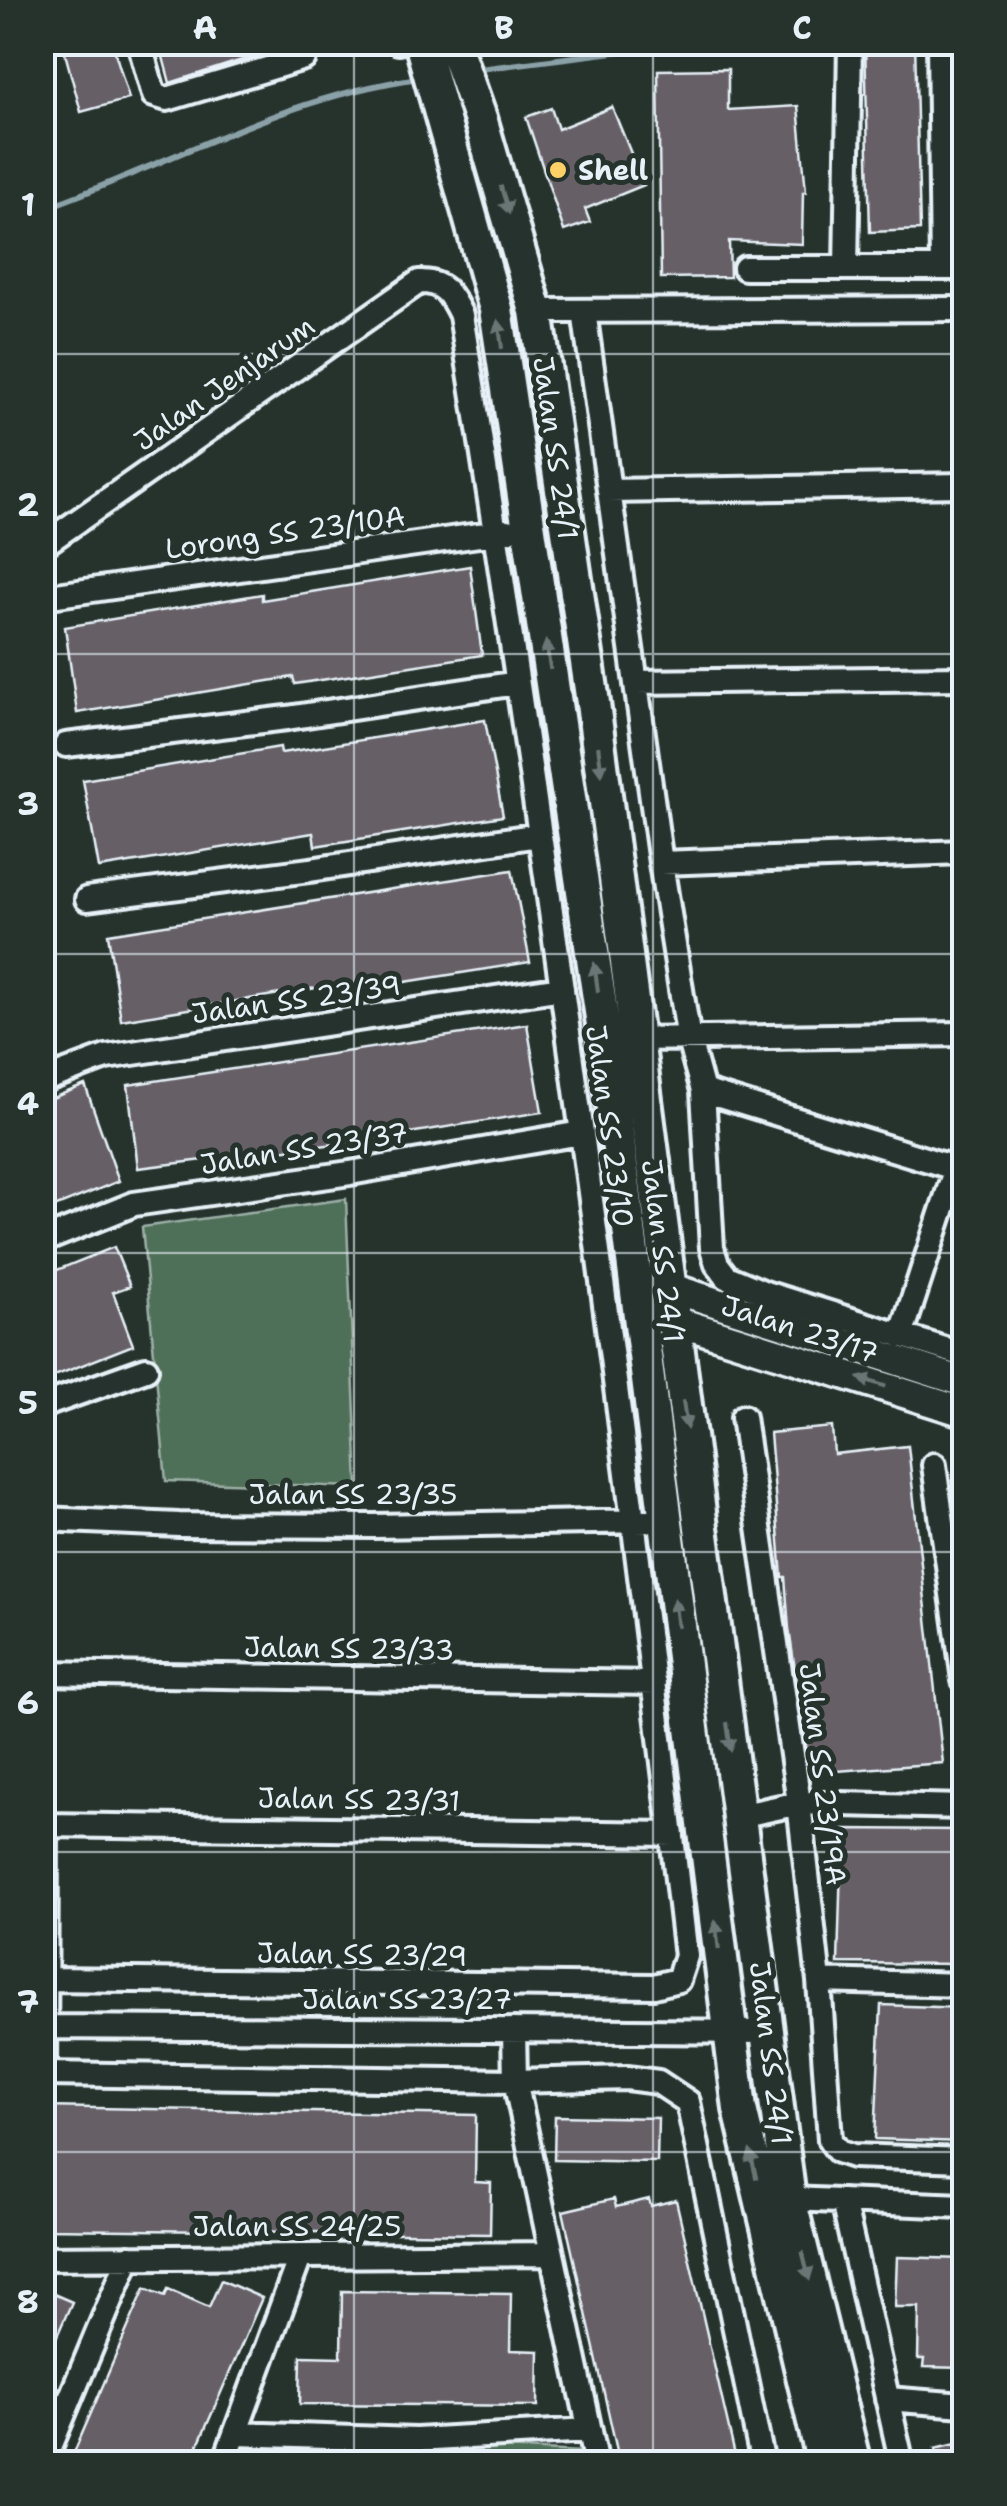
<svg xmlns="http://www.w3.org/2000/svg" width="1007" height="2506" font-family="'Shantell Sans',sans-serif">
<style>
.green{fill:#506f58;stroke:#9cb0a8;stroke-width:2.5}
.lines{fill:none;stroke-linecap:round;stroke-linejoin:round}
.stream{stroke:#8ba1a8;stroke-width:6}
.building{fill:#665e66;stroke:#e8f1f8;stroke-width:2.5}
.minor-casing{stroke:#e8f1f8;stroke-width:30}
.tertiary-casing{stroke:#e8f1f8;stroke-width:35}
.secondary-casing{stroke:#e8f1f8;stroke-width:40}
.minor{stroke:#26332d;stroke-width:22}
.tertiary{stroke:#26332d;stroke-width:28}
.secondary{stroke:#26332d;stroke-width:32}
.oneway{fill:#6a7674}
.grid{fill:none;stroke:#e8f1f8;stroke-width:2.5;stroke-opacity:0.55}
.poi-dot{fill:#ffd166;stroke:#26332d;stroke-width:4}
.labels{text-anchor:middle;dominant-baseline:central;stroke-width:10;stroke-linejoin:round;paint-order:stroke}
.poi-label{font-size:28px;font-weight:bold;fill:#e8f1f8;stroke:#26332d;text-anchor:start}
.street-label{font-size:28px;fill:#e8f1f8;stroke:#26332d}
.neatline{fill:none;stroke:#e8f1f8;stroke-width:4}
.grid-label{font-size:32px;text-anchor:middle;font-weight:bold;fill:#e8f1f8}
</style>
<rect width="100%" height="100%" fill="#26332d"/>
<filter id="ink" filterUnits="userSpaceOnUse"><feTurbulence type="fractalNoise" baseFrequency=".01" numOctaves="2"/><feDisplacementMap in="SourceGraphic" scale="20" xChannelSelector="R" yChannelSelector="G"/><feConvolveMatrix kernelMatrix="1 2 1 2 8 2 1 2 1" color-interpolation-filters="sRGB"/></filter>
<g filter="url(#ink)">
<path class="green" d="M346,1199L358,1487L166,1481L142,1227Z
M438,2445L582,2452L584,2463L431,2464Z"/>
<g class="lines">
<path class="stream" d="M471,70L693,42
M42,209C170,164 283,97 419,78"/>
</g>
<path class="building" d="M62,42H112L129,99L81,112Z
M159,42H283V47L170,83Z
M865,42H915L920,230L870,232Z
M954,42H964V125H955Z
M728,69V110L798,106L806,192H803L802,244L729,241L730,277L661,278L658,70Z
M612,107L644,185L585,209L590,222L564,231L526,117L551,108L558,129Z
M470,566L482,655L295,684L293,677L77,713L65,627L262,594V600Z
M485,720L503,816L315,846L313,833L99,868L83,780L280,747L281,753Z
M512,870L530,962L342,992L341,984L121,1020L108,934Z
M527,1024L542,1112L352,1142L138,1168L128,1085Z
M85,1085L119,1181L42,1212V1102Z
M114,1247L130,1286L113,1292L133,1345L42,1381V1276Z
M832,1427L834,1454L908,1446L943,1763L810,1773L789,1629L785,1577H782L770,1433Z
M842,1829L964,1830V1964L838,1963Z
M881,2005L964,2008V2142L875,2139Z
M42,2107L476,2115L475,2182L491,2183L490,2234L42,2229Z
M555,2116L658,2118L657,2162L554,2160Z
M614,2199L616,2207L649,2199L651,2206L676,2200L737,2464H620L563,2211Z
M897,2257L964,2259V2368L923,2367L924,2359H918L919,2307H895Z
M221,2280L262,2298L190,2464H69L145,2288L165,2296L168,2289L209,2307Z
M42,2289L72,2302L42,2370Z
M342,2291L511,2293L510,2350L539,2351L538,2406L300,2404L301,2356L341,2357Z
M964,2441V2464H939L936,2448Z"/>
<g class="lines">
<defs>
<path id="minor" d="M139,42L154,95L167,99L304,58L299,42
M398,42H399
M939,42L942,268
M745,268H964
M846,268L850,44
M536,311L964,309
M584,311L661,863L689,1040L703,1091L712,1248L717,1264L727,1277L765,1293L964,1355
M609,491L964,485
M42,546L419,282C444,281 451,295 461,315C548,860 622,1407 686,1956L678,1980L654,1986L46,1979
M50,596L507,531
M636,682L964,678
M66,745L287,718L517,683
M661,863L964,852
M87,899L310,870L539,835
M636,1039L964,1034
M42,1081L106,1057L562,988
M703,1091L964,1171
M42,1241L134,1204L350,1173L581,1133
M901,1336L956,1168
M42,1406L146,1369
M743,1417L799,1803L819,1981L830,2140L838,2151L853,2156L964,2160
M934,1465L964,1680
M42,1519L179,1525L374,1526L649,1521
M42,1673L654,1683
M739,1816L799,1803L964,1807
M42,1817L46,1825L45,2074L515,2081L627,2078L658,2082L688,2102L763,2464
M46,1825L672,1834
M819,1981L964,1985
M46,2027L769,2032
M514,2030L515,2081L597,2464
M789,2199L964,2206
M843,2201L902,2464
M42,2258L552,2254
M887,2399L964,2405
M237,2434L416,2440L590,2430
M43,2464L129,2257
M224,2464L300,2257
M407,2464L416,2440"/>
<path id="tertiary" d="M650,1284L668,1287L964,1382
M656,1315L964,1412"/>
<path id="secondary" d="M421,42L496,309L605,1038L740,2109L824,2464
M453,42L480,118L536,311L593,703L789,2199L854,2464"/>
</defs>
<use href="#minor" class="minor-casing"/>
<use href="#tertiary" class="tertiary-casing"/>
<use href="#secondary" class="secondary-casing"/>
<use href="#minor" class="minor"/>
<use href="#tertiary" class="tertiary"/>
<use href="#secondary" class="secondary"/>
</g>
<defs><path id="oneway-solid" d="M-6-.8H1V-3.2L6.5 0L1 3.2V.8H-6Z" transform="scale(2.5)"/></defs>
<g class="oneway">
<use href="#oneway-solid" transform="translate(505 200) rotate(73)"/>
<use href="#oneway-solid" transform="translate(500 334) rotate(-98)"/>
<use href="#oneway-solid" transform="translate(548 655) rotate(-99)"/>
<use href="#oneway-solid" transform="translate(600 761) rotate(83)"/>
<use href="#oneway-solid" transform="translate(596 977) rotate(-98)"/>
<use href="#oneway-solid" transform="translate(872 1382) rotate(-162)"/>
<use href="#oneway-solid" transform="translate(685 1415) rotate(82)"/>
<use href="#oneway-solid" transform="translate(676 1613) rotate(-97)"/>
<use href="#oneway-solid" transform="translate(729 1737) rotate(82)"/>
<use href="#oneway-solid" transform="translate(717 1935) rotate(-97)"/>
<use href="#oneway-solid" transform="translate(753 2164) rotate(-103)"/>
<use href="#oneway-solid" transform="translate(806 2266) rotate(76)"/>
</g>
</g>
<path class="grid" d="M354,42V2464M653,42V2464M42,354H964M42,654H964M42,954H964M42,1253H964M42,1552H964M42,1852H964M42,2152H964"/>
<circle class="poi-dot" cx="558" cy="170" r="10"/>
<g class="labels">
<g class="poi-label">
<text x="578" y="170">Shell</text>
</g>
<g class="street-label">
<text transform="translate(224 383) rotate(-35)">Jalan Jenjarum</text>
<text transform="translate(556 448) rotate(82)">Jalan SS 24/1</text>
<text transform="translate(285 532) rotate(-8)">Lorong SS 23/10A</text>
<text transform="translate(296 999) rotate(-8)">Jalan SS 23/39</text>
<text transform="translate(610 1126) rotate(82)">Jalan SS 23/10</text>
<text transform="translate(304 1148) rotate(-9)">Jalan SS 23/37</text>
<text transform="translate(663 1251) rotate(83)">Jalan SS 24/1</text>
<text transform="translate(800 1329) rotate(18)">Jalan 23/17</text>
<text x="353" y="1494">Jalan SS 23/35</text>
<text transform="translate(349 1648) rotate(1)">Jalan SS 23/33</text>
<text transform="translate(823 1774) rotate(83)">Jalan SS 23/19A</text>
<text transform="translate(359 1799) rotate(1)">Jalan SS 23/31</text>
<text transform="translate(362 1954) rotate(1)">Jalan SS 23/29</text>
<text x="407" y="1999">Jalan SS 23/27</text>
<text transform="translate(771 2053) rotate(83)">Jalan SS 24/1</text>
<text x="297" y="2226">Jalan SS 24/25</text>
</g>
</g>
<rect width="1007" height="2506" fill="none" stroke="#26332d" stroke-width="110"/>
<rect x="55" y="55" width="897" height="2396" class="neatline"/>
<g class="grid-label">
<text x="205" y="39">A</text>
<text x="504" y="39">B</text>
<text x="802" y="39">C</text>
<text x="28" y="216">1</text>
<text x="28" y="516">2</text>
<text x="28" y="815">3</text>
<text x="28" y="1115">4</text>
<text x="28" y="1414">5</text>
<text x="28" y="1714">6</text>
<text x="28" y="2013">7</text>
<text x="28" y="2313">8</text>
</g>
</svg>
